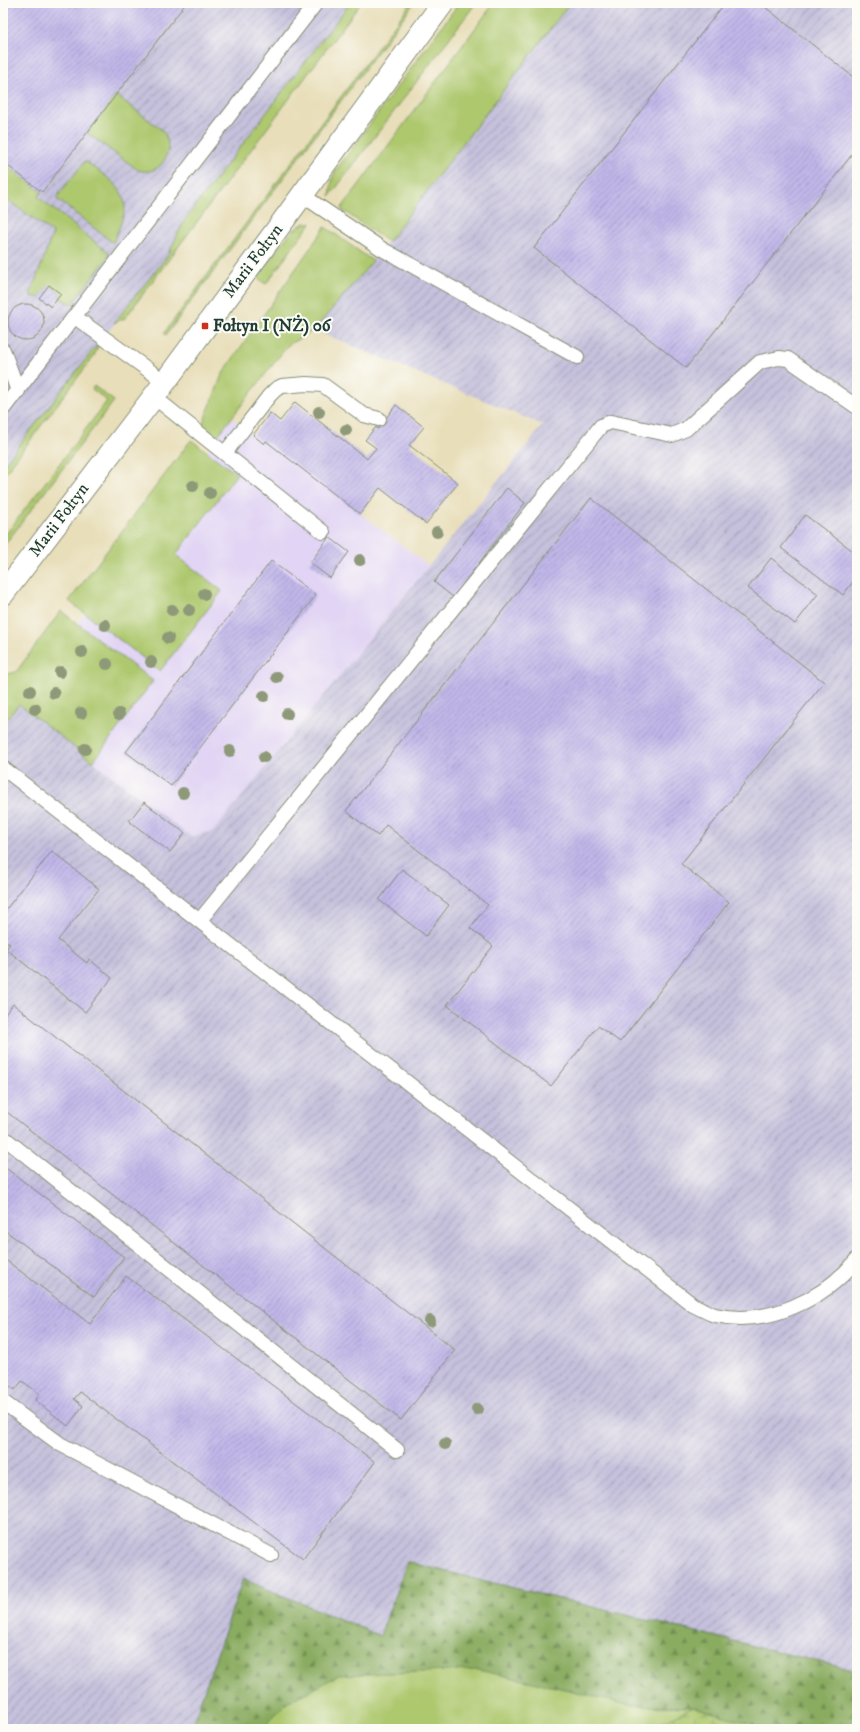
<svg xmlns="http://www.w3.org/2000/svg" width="860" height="1732" font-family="'IM FELL DW Pica',serif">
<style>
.built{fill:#e1d4f4}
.industrial{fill:url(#industrial-furrows)}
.grass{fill:#aec86e;stroke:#668251}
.forest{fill:url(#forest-firs);stroke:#54744a}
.wetland{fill:url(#wetland-marsh);stroke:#668251}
.building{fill:url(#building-hatch)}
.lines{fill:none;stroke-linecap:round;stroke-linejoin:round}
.service-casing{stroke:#848e76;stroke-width:16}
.tertiary-casing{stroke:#848e76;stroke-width:24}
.service{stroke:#fff;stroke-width:14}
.tertiary{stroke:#fff;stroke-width:22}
.tree{fill:#8d9978}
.poi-dot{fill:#c8321e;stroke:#fdfcf7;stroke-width:1.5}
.labels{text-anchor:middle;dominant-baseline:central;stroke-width:4;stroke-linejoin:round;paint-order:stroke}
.street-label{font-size:17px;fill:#1f3d34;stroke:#fdfcf7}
.poi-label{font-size:17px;font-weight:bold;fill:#1f3d34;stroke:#fdfcf7;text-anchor:start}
</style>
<defs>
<pattern id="industrial-furrows" width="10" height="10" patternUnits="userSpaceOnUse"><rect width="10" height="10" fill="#c5c0db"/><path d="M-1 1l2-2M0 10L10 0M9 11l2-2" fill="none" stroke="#9f9db2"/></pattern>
<pattern id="forest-firs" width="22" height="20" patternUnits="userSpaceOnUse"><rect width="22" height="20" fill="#8aac61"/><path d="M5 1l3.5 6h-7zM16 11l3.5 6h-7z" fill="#708d51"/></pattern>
<pattern id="wetland-marsh" width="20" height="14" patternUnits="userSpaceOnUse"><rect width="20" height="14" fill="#aec86e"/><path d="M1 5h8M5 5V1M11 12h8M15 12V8" fill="none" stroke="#8da45b"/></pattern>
<pattern id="building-hatch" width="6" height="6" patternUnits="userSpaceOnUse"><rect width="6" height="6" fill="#c1b7e9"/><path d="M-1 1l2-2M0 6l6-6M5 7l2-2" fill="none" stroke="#9c96be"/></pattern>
</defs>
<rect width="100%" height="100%" fill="#fdfcf7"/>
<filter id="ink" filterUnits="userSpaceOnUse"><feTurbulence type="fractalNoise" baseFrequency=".025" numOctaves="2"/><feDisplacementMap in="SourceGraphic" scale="8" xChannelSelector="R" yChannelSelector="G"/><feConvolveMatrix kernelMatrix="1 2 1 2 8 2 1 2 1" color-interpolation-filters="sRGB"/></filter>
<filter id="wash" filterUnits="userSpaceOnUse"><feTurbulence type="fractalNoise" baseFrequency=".012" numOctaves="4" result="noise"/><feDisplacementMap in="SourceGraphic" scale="16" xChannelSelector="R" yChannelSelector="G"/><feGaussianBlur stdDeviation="0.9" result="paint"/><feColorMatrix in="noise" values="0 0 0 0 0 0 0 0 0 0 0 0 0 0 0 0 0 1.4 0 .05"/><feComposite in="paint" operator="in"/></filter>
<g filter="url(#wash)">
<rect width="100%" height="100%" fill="#e8deb9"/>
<path class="built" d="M232,418L264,444L266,441L429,566L214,831L193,836L185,833L18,703Z"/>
<path class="industrial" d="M3,3H350L184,221L168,255L3,466Z
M570,3H857V1671L408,1562L380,1636L243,1580L191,1729H3V724L18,703L185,833L193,836L214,831L543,425L314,330L388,242Z"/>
<path class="grass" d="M350,3H361L125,318L114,323L168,255L184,221Z
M411,3H414L166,335L164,333Z
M459,3H476L330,196L332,179L336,170Z
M494,3H570L388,242L341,209Z
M116,95L162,130C177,148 162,178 138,170L87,133Z
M85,161C100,173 125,185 125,207C124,218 117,232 113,243L56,198Z
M3,162L42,192L38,197L109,253L107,259L71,305L59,297L61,294L49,285L39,298L30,295L53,233L9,201L3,208Z
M305,223H311L266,284L257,278C269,262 287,230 305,223Z
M325,227L373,261L314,330L288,345L216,438L202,426L222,375L234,357Z
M100,341L94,356L3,476V466Z
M94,386L114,401L3,547V538L107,401L92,389Z
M191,440L237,474L176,555L222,591L160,671L69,601Z
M61,611L153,681L93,762L19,704L3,724V675L16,672Z
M407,1562L857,1671V1729H191L243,1579L380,1636Z"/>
<path class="forest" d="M407,1562L857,1671V1729H767L694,1707L632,1706L569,1690L478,1670L339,1675L285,1704L262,1729H191L243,1579L380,1636Z"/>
<path class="wetland" d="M694,1707L767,1729H646Z"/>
<g id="blocks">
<path class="building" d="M3,3H186L42,192L3,162Z
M725,3H760L857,80V148L686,368L534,248Z
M49,285L61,294L51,307L39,298Z
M8 322a18 18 0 1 1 36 0a18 18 0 1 1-36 0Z
M295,402L367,459L376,448L365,440L376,427L378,429L396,405L424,427L409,445L458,483L426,524L380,488L360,514L266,441L264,444L253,435L270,413L280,421Z
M507,488L525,503L453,597L434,582Z
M591,498L824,682L681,864L729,902L620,1042L598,1026L551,1086L447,1005L493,946L470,928L488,905L386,825L378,836L346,811Z
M805,515L857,554V577L843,595L781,548Z
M329,537L349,552L330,578L310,563Z
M771,558L818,594L795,624L748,588Z
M271,561L316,595L171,786L126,752Z
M144,802L185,833L170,852L129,821Z
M52,851L99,889L58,940L87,963L89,959L112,978L85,1012L6,949L10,944L3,939V913Z
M402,869L449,905L426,936L379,900Z
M13,1004L455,1350L401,1420L3,1109V1017Z
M3,1166L124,1257L94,1297L3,1229Z
M3,1258L90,1324L126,1276L375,1462L303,1559L80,1392L74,1399L83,1406L68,1426L35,1400L40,1394L22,1381L15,1390L3,1381Z"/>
</g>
</g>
<g filter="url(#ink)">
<use href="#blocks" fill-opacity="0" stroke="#848e76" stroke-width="1"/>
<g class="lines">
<defs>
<path id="service" d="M302,195L382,249L577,357
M75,317L165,382
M3,350L18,391
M154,397L323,532
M3,409L316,3
M225,453L269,396L276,389L282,386L306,384L323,385L364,415L379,419
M3,768L693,1305C700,1308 708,1313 715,1315C768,1327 825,1299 857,1259
M200,920L601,426L611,422L672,435L686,429L760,362L779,358L788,359L857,407
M3,1137L397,1450
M3,1402L60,1444L271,1555"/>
<path id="tertiary" d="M3,594L165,382L443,3"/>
</defs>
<use href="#service" class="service-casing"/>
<use href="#tertiary" class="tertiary-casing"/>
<use href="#service" class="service"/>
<use href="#tertiary" class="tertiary"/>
</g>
<g class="tree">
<circle cx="319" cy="412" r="6"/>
<circle cx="346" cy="430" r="6"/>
<circle cx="193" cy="486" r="6"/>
<circle cx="210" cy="493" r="6"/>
<circle cx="437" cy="532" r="6"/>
<circle cx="360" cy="560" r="6"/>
<circle cx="204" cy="594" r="6"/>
<circle cx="172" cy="610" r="6"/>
<circle cx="189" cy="610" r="6"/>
<circle cx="105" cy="625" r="6"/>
<circle cx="168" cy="638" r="6"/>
<circle cx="82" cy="652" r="6"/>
<circle cx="151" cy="662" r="6"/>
<circle cx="107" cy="664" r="6"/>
<circle cx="60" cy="672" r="6"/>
<circle cx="277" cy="677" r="6"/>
<circle cx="30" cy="691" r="6"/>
<circle cx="54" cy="693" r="6"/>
<circle cx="264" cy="696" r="6"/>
<circle cx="35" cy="709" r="6"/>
<circle cx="81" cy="713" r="6"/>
<circle cx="119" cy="714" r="6"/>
<circle cx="287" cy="714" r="6"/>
<circle cx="85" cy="749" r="6"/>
<circle cx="230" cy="751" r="6"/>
<circle cx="264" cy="757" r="6"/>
<circle cx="183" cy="793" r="6"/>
<circle cx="430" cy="1321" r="6"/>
<circle cx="477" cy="1409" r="6"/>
<circle cx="445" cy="1444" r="6"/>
</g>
</g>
<rect class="poi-dot" x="201" y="322" width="8" height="8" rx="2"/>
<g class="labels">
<g class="street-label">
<text transform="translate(253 261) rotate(-53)">Marii Fołtyn</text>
<text transform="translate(59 520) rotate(-53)">Marii Fołtyn</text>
</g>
<g class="poi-label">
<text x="213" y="326">Fołtyn I (NŻ) 06</text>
</g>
</g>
<rect width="860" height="1732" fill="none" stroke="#fdfcf7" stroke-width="16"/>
</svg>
